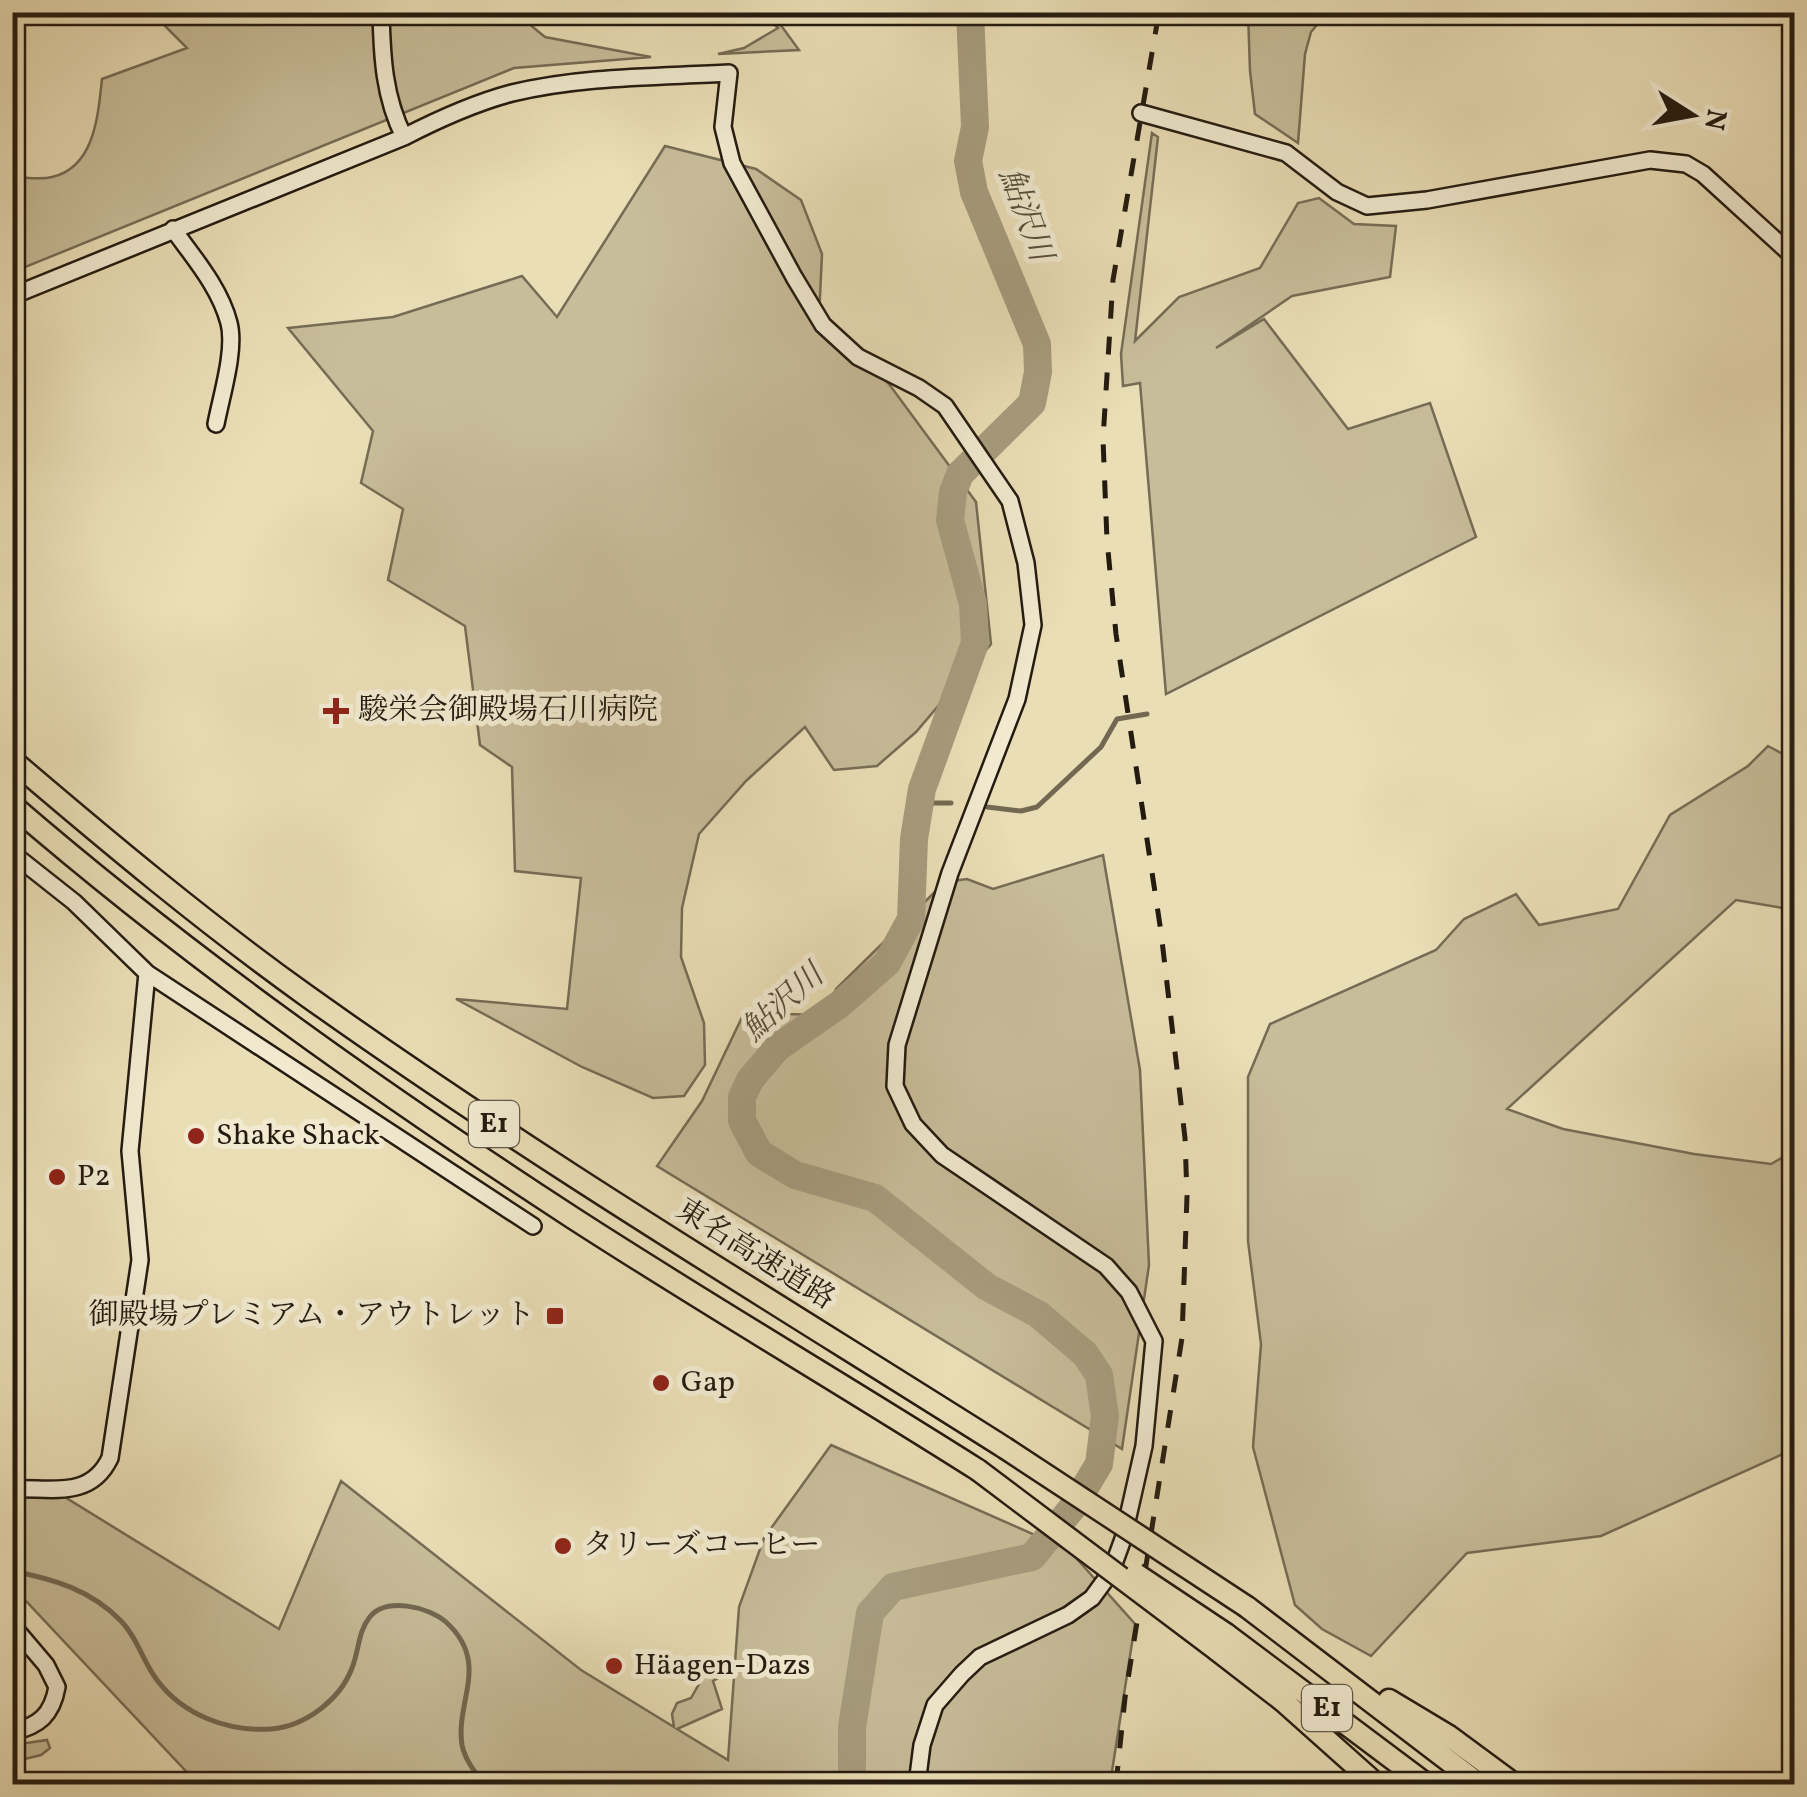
<svg xmlns="http://www.w3.org/2000/svg" width="1807" height="1797" font-family="Vollkorn,'Noto Serif JP',serif">
<style>
.green{fill:#c8bd9a;stroke:#766c55;stroke-width:2.5}
.lines{fill:none;stroke-linecap:round;stroke-linejoin:round}
.stream{stroke:#736852;stroke-width:5}
.river{stroke:#a79c7e;stroke-width:28}
.secondary-casing{stroke:#241b10;stroke-width:20}
.highway-casing{stroke:#241b10;stroke-width:25}
.secondary{stroke:#f1ead0;stroke-width:15}
.highway{stroke:#eadeb6;stroke-width:20}
.rail{stroke:#241b10;stroke-width:5;stroke-dasharray:18 18;stroke-linecap:butt}
.highway-bridge-casing{stroke:#241b10;stroke-width:25;stroke-linecap:butt}
.highway-bridge{stroke:#eadeb6;stroke-width:20}
.poi-dot{fill:#8f2418;stroke:#f1ead0;stroke-width:4}
.labels{text-anchor:middle;dominant-baseline:central;stroke-width:10;stroke-linejoin:round;paint-order:stroke}
.shield{fill:#f1ead0;stroke:#62594a;stroke-width:2.5}
.shield-label{font-size:28px;font-weight:bold;fill:#241b10}
.poi-label{font-size:30px;fill:#241b10;stroke:#f1ead0;text-anchor:start}
.street-label{font-size:30px;fill:#241b10;stroke:#f1ead0}
.water-label{font-size:32px;font-style:italic;fill:#584f3c;stroke:#f1ead0}
</style>
<rect width="100%" height="100%" fill="#eadeb6"/>
<filter id="stains"><feTurbulence type="fractalNoise" baseFrequency=".002" numOctaves="4"/><feColorMatrix values="0 0 0 0 .2 0 0 0 0 .09 0 0 0 0 .02 0 0 0 .5 -.17"/></filter>
<radialGradient id="worn" r=".72"><stop offset=".6" stop-color="#630" stop-opacity="0"/><stop offset="1" stop-color="#630" stop-opacity=".3"/></radialGradient>
<path class="green" d="M152,13H516L545,37L651,57L514,68L13,272V177C25,177 40,180 52,177C95,167 98,115 102,79L187,48Z
M762,13H772L799,50L718,54L744,48L778,28Z
M1248,13H1327L1311,32L1305,54L1298,143L1255,114L1250,71Z
M1152,133L1158,137L1135,341L1179,297L1260,268L1298,203L1319,198L1354,224L1396,226L1390,277L1292,296L1216,348L1264,319L1348,429L1430,403L1476,537L1166,694L1140,383L1123,386L1121,354Z
M665,146L756,169L801,200L822,254L819,318L889,384L976,502L991,644L916,732L877,766L834,770L805,727L746,781L699,834L682,908L681,957L704,1023L705,1065L684,1096L653,1098L582,1067L456,999L567,1009L581,878L515,871L512,767L480,745L465,626L388,580L403,509L361,483L373,431L288,328L393,317L522,276L557,317Z
M1768,746L1794,760V910L1736,900L1507,1109L1563,1129L1694,1154L1771,1164L1794,1151V1449L1601,1536L1467,1553L1371,1656L1322,1629L1295,1605L1253,1447L1261,1344L1248,1241V1077L1270,1024L1436,950L1464,919L1516,894L1539,925L1618,909L1670,815L1748,766Z
M1103,855L1140,1070L1149,1265L1122,1449L657,1166L702,1101L744,1013L826,1015L836,989L945,882L967,879L993,889Z
M831,1445L1069,1550L1135,1624L1110,1784H198L24,1599L13,1598L12,1477L63,1496L279,1629L341,1481L581,1670L674,1727L672,1714L677,1703L691,1698L699,1684V1661L713,1658L720,1677L713,1681L722,1709L677,1729L728,1760L739,1607L764,1538Z
M47,1740L50,1748L41,1755L13,1762V1745Z"/>
<g class="lines">
<path class="stream" d="M920,803H951
M987,807L1021,811L1037,807L1101,747L1117,719L1147,714
M12,1571C54,1579 91,1590 121,1621C137,1637 143,1662 157,1680C183,1715 228,1732 271,1729C305,1726 340,1700 352,1668C359,1651 358,1632 369,1618C385,1596 429,1607 446,1622C491,1663 455,1701 462,1745C465,1760 475,1772 484,1784"/>
<path class="river" d="M852,1784V1727L870,1613L893,1587L1032,1557L1073,1507L1099,1464L1105,1416L1099,1375L1085,1354L1038,1314L987,1287L875,1198L795,1175L759,1153L742,1121V1097L750,1080L777,1048L840,1004L887,963L911,919L914,839L922,789L975,643L973,604L950,520L953,492L960,474L1032,403L1038,372L1037,344L974,192L968,161L975,127L970,12"/>
<defs>
<path id="secondary" d="M381,12C382,57 384,97 404,137
M1141,113L1286,153L1337,192L1367,206L1427,200L1650,160L1686,164L1703,174L1794,257
M173,229C194,258 220,288 229,323C236,350 221,397 216,424
M12,296L404,137C439,119 474,103 512,93C582,76 657,77 729,73L723,127L732,163L794,277L823,325L858,357L919,388L945,406L1010,501L1026,563L1033,625L1017,699L950,873L897,1045L895,1086L913,1124L942,1155L1106,1266L1129,1292L1154,1341L1144,1446L1123,1539L1111,1572L1092,1598L1068,1615L980,1657L962,1674L935,1705L922,1745L917,1784
M12,853L74,902L147,973L533,1226
M12,1489C50,1487 90,1500 110,1458L140,1260L130,1151L147,973
M12,1625L46,1665L57,1687C52,1715 39,1726 12,1732"/>
<path id="highway" d="M12,760C108,842 205,923 307,996C533,1157 771,1300 1005,1448
M12,805C188,957 378,1091 573,1218C706,1304 844,1385 978,1470
M1247,1607L1479,1784
M1226,1634L1426,1784
M1217,1650L1283,1701L1376,1784
M1389,1700L1449,1736L1514,1784"/>
</defs>
<use href="#secondary" class="secondary-casing"/>
<use href="#highway" class="highway-casing"/>
<use href="#secondary" class="secondary"/>
<use href="#highway" class="highway"/>
<path class="rail" d="M1116,1784L1125,1698L1182,1338L1187,1196L1185,1138L1161,932L1116,634L1107,540L1103,439L1113,280L1159,12"/>
<defs>
<path id="highway-bridge" d="M1005,1448L1247,1607
M978,1470L1217,1650
M1136,1574L1226,1634"/>
</defs>
<use href="#highway-bridge" class="highway-bridge-casing"/>
<use href="#highway-bridge" class="highway-bridge"/>
</g>
<g class="poi-dot">
<path d="M331 696h10v10h10v10h-10v10h-10v-10h-10v-10h10z"/>
<circle cx="196" cy="1136" r="10"/>
<circle cx="57" cy="1177" r="10"/>
<rect x="545" y="1306" width="20" height="20" rx="5"/>
<circle cx="661" cy="1383" r="10"/>
<circle cx="563" cy="1546" r="10"/>
<circle cx="614" cy="1666" r="10"/>
</g>
<g class="labels">
<g class="shield">
<rect x="469" y="1101" width="50" height="46" rx="8"/>
<rect x="1302" y="1685" width="50" height="46" rx="8"/>
</g>
<g class="shield-label">
<text x="494" y="1124">E1</text>
<text x="1327" y="1708">E1</text>
</g>
<g class="poi-label">
<text x="358" y="711">駿栄会御殿場石川病院</text>
<text x="216" y="1136">Shake Shack</text>
<text x="77" y="1177">P2</text>
<text x="535" y="1316" text-anchor="end">御殿場プレミアム・アウトレット</text>
<text x="681" y="1383">Gap</text>
<text x="583" y="1546">タリーズコーヒー</text>
<text x="634" y="1666">Häagen-Dazs</text>
</g>
<g class="street-label">
<text transform="translate(755 1255) rotate(32)">東名高速道路</text>
</g>
<g class="water-label">
<text transform="translate(1024 215) rotate(70)">鮎沢川</text>
<text transform="translate(784 1004) rotate(-42)">鮎沢川</text>
</g>
</g>
<rect width="1807" height="1797" fill="none" stroke="#eadeb6" stroke-width="50"/>
<rect x="15" y="15" width="1777" height="1767" fill="none" stroke="#241b10" stroke-width="5"/>
<rect x="25" y="25" width="1757" height="1747" fill="none" stroke="#241b10" stroke-width="2.5"/>
<g transform="translate(1692 115) rotate(101)" stroke="#f1ead0" stroke-width="8" paint-order="stroke">
<path d="M0-8L18 38L0 25L-18 38Z" fill="#241b10"/>
<text y="-15" font-size="28" font-weight="bold" text-anchor="middle" fill="#241b10">N</text>
</g>
<rect width="100%" height="100%" filter="url(#stains)"/>
<rect width="100%" height="100%" fill="url(#worn)"/>
</svg>
